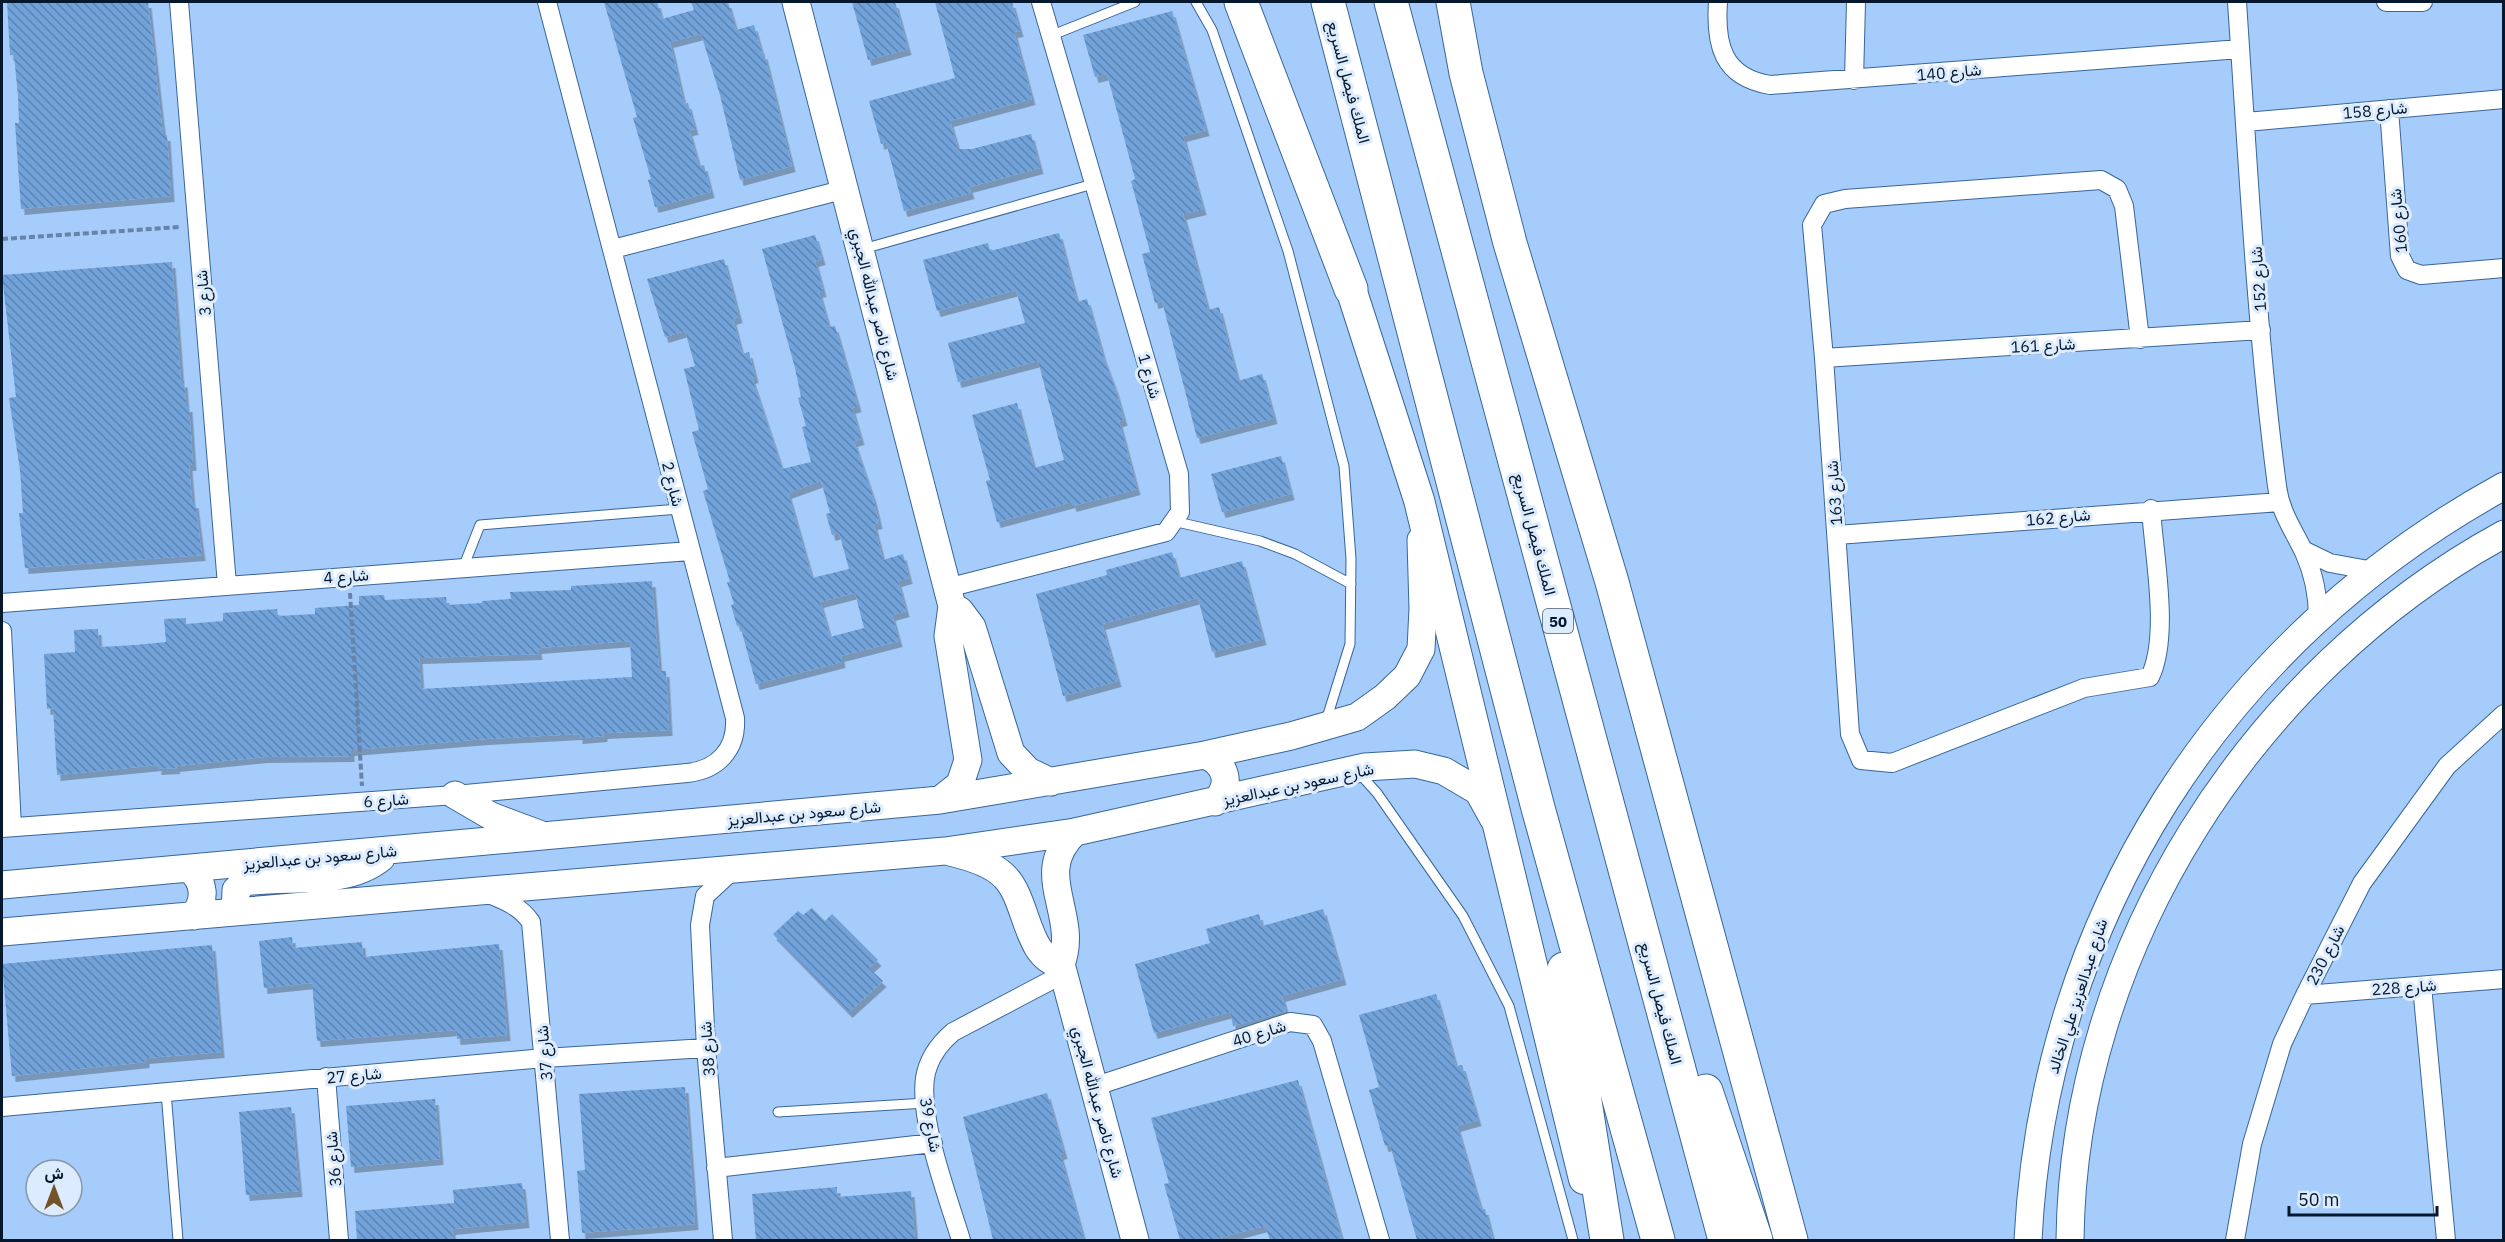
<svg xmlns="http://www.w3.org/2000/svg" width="2505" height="1242" font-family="'IBM Plex Sans',Vazirmatn,sans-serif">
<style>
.building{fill:url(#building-back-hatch);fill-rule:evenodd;filter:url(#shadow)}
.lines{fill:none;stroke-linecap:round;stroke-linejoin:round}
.lane-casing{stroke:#386699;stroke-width:11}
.street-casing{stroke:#386699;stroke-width:20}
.secondary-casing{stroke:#386699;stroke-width:29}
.primary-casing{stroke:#386699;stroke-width:32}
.highway-casing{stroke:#386699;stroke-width:35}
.path{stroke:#6584a8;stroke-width:4;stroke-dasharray:6 3;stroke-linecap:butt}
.lane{stroke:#fff;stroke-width:9}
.street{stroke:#fff;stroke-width:18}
.secondary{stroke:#fff;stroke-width:27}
.primary{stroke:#fff;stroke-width:30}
.highway{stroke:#fff;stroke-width:33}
.labels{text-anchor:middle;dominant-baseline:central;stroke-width:6;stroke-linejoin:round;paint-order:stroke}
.shield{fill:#dcebfd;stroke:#46576b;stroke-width:1.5}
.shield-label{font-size:15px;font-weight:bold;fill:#05182d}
.street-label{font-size:16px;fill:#05182d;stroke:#dcebfd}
</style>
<defs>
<pattern id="building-back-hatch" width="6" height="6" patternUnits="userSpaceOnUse" patternTransform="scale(1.5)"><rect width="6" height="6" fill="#72a2da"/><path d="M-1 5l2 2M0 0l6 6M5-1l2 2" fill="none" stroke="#5c83b1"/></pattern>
<filter id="shadow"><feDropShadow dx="3.5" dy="6" stdDeviation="0" flood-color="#0004"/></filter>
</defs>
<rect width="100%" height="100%" fill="#a5ccfa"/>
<path class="building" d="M7,2H148L160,110L163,135H167L171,196L21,209L15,123H19L18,96L14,55H10Z
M604,2H657L662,19L694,10L691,2H728L736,30L754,25L762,54L764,53L792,166L740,180L720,95L701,34L670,42L684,104L688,103L695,129L689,130L699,166L704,165L711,192L655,207L648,180L651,179L633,118L637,117Z
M852,2H895L908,49L868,60Z
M935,2H1012L1020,31L1014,32L1032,99L950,121L958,149H972L1031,134L1040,168L969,187L971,193L904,211L886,142L881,144L869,101L955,78Z
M1172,11L1206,130L1183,136L1203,209L1183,214L1208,310L1219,307L1238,381L1262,374L1274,418L1197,438L1162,301L1155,303L1142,254L1150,252L1131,181L1135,179L1107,74L1095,77L1083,35Z
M1059,233L1077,302L1087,299L1103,356L1115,388L1124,420L1119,421L1137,489L1073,506L1072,502L997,522L986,481L990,480L972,415L1017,403L1034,468L1064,460L1038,361L958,382L948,343L1025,323L1016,290L937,311L923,260L988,243L990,251Z
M815,235L822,259L815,261L823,291L819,292L829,327L835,326L858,406L852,408L861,439L854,441L873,497L879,523L874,524L883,560L903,554L909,578L898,581L906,611L892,615L899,641L841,656L842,662L756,684L740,625L737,626L731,605L734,604L727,582H730L703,491L708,489L692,432L699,430L684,369L695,366L685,331L665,337L647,279L724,259L739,317L733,319L742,354L749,352L755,377L752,378L782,469L811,462L802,427L806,426L798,398L801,397L795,368L762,249ZM821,481L830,513L826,514L832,535L839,533L849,569L812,578L788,493ZM855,593L864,628L830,637L820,602Z
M172,262L181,382L184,381L186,406H189L193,465H189L192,502H195L202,555L25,568L19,513H23L20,470L9,398L16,397L2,275Z
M1281,456L1291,494L1222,512L1211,474Z
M1172,552L1179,578L1242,561L1263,639L1212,652L1198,598L1102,624L1118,681L1063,696L1036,594L1107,575L1106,570Z
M652,581L659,671H666L669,730L604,733V736L579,738V734L485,739L351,750V756L264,757L176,766L177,768L158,769V765L57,775L53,708L47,709L44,654L75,652L74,630L98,629L99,647L136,645L166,642L164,619L186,618V624L223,621V613L277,609L278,616L315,614V608L359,605V596L384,595L385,600L446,597L447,605L482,603V601L511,599L510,592L571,590V586ZM630,641L632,677L421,689L419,658L539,654L538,648Z
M812,908L825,921L832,914L878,960L869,968L883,981L849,1012L773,934L798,911L803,915Z
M1323,909L1343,979L1282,996L1286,1011L1233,1026L1230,1012L1154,1033L1135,964L1210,943L1206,929L1259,914L1262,926Z
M292,937L293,948L362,942L363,957L499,944L507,1035L457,1039L456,1030L317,1041L312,983L264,988L259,941Z
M212,945L221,1052L146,1058V1062L12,1076L2,964Z
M1436,994L1456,1066L1462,1065L1478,1120L1457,1126L1481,1209H1485L1493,1240H1417L1390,1145L1385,1146L1369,1090L1379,1087L1359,1015Z
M1298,1080L1342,1240H1270L1265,1226L1211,1240H1180L1164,1184L1169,1183L1151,1118Z
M685,1087L695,1224L582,1233L577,1171L585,1170L579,1094Z
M1047,1093L1064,1153L1060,1154L1084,1240H993L963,1117Z
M435,1099L440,1159L351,1167L346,1106Z
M291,1107L299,1191L246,1195L239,1112Z
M522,1183L526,1222L452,1229L453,1240H357L355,1211L454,1203L453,1190Z
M837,1187V1197L911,1191L915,1240H756L752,1194Z"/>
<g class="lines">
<defs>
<path id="lane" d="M1196,2L1212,30L1288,251L1344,466L1351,559L1350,644L1326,721
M1050,36L1135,2
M863,249L1093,184
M1173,521L1260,541L1295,554L1351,584
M463,568L480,525L679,509
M1358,772L1377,793L1463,916L1509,1006L1573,1240
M166,1092L178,1240
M778,1112L926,1103"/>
<path id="street" d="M179,2L227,585
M1718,2C1715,44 1722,77 1770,85L2240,49
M2237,2C2248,163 2256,326 2277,486C2280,512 2293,529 2304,552C2314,574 2318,595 2318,618
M2386,2H2423
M1854,80L1856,2
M2389,109L2400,256L2407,270L2421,275L2504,268
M2246,122L2504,99
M613,249L846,189
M2140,339L2124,206L2117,189L2101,180L1845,199L1824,204L1812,225L1824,358L1850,734L1861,760L1892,763L2084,688L2150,677C2170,635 2154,557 2151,509
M1824,358L2261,330
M1837,535L2280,502
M2303,550L2330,563L2374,571
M947,588L1166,532L1180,512L1179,474L1041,2
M2,603L690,551
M2,631L12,827
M2,828L455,795L687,773C717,770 737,750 735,718L547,2
M486,893C504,900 520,906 531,922L560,1240
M2422,986L2446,1240
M2305,995L2504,979
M326,1077L339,1240
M1093,1087L1290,1022L1313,1025L1322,1041L1380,1240
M2,1107L544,1058L706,1048
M716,1168L933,1143
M723,1240L706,1048L700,925L705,896L733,870
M961,1240C948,1197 919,1122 925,1078C928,1059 939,1044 953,1032L1063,974
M2235,1240L2252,1144L2282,1044L2305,995L2362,883L2447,766L2504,714"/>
<path id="secondary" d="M796,2L952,606L948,636L968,760L960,784L940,800
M952,606L960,611L972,627L1011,753L1028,771L1051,782
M1205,755C1227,764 1232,785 1215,802
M455,795L491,816L539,834
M1075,832C1030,874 1080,914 1061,964L1135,1240
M950,852C967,856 992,863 1005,877C1028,900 1026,959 1061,964
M190,869C205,883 206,899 194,916
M2,885L940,800L1205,755L1291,736L1357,717L1385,697L1407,676L1421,649L1423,609L1421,540
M235,912L236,890L245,882C288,875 345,887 381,858
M2,932L945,851L1075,832L1365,767L1415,764L1444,771L1478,791L1493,818
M2028,1240C2044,918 2221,641 2504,486
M2070,1240C2073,950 2251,672 2504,534"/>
<path id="primary" d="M1351,289L1419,500L1584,1179"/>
<path id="highway" d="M1241,2L1351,289
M1328,2L1538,808L1658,1240
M1391,2L1725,1240
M1453,2L1466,73L1510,243L1612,582L1791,1240
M1564,969L1607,1240
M1706,1091L1756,1240"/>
</defs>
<use href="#lane" class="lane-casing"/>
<use href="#street" class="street-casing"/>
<use href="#secondary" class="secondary-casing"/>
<use href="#primary" class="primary-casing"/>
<use href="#highway" class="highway-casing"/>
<path class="path" d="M2,239L180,227
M350,593L362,786"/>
<use href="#lane" class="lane"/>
<use href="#street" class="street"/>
<use href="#secondary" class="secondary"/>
<use href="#primary" class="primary"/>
<use href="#highway" class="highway"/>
</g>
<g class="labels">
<rect class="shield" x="1543" y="609" width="30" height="24" rx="4.5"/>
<g class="shield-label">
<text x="1558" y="621">50</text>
</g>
<g class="street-label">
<text transform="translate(1949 72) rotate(-5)">شارع 140</text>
<text transform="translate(1349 82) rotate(75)">الملك فيصل السريع</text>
<text transform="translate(2375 110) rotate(-5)">شارع 158</text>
<text transform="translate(2398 221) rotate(-96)">شارع 160</text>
<text transform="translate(2258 279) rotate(-94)">شارع 152</text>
<text transform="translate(203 293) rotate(-95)">شارع 3</text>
<text transform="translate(875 304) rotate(76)">شارع ناصر عبدالله الجبري</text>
<text transform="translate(2043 345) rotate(-3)">شارع 161</text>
<text transform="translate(1150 376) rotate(74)">شارع 1</text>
<text transform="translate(673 484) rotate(76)">شارع 2</text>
<text transform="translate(1834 493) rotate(-94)">شارع 163</text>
<text transform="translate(2058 517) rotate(-5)">شارع 162</text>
<text transform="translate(1535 534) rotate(75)">الملك فيصل السريع</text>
<text transform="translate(346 576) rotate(-4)">شارع 4</text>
<text transform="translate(1298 784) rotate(-12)">شارع سعود بن عبدالعزيز</text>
<text transform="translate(386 800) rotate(-4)">شارع 6</text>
<text transform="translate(804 813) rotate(-5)">شارع سعود بن عبدالعزيز</text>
<text transform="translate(320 857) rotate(-5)">شارع سعود بن عبدالعزيز</text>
<text transform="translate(2325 955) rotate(-63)">شارع 230</text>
<text transform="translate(2404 987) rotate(-4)">شارع 228</text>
<text transform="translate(2077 996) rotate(-72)">شارع عبدالعزيز علي الخالد</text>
<text transform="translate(1661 1003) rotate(75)">الملك فيصل السريع</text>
<text transform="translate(1259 1033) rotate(-17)">شارع 40</text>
<text transform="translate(707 1049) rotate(-94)">شارع 38</text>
<text transform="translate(544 1053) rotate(-95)">شارع 37</text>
<text transform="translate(354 1075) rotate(-5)">شارع 27</text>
<text transform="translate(1098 1102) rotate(75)">شارع ناصر عبدالله الجبري</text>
<text transform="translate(931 1125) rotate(79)">شارع 39</text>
<text transform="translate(333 1159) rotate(-95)">شارع 36</text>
</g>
</g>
<rect width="2505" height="1242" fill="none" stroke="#05182d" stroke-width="6"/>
<g transform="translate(54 1188)"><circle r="28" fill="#dcebfd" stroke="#8697aa" stroke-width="1.5"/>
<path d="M0-4.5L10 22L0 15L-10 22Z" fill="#735329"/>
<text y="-9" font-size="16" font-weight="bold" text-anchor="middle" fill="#05182d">ش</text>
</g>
<path d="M2289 1206v9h148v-9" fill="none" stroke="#05182d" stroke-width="3"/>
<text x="2298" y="1206" font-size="18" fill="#05182d" stroke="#dcebfd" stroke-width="4.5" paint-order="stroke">50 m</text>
</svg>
